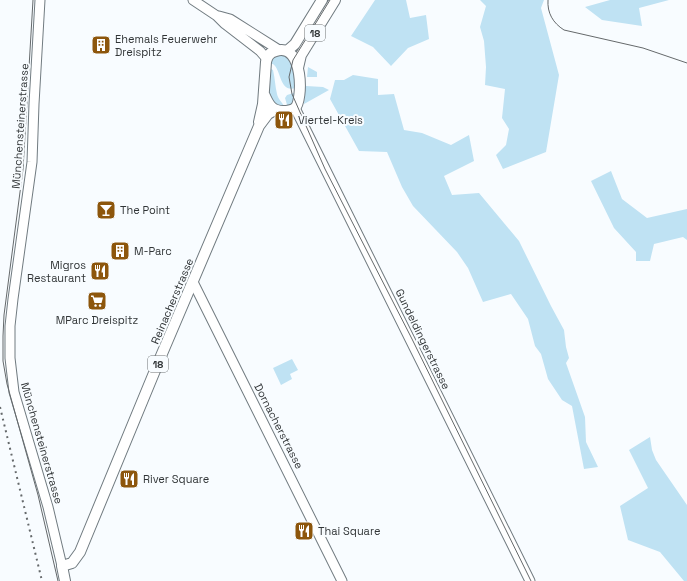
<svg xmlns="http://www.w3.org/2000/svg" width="687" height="581" font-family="'Space Grotesk',sans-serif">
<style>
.green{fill:#bfe2f3}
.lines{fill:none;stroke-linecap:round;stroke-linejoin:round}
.secondary-casing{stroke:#717b80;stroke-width:11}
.primary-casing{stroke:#717b80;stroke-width:12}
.secondary{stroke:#fff;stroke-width:9}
.primary{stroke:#fff;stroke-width:10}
.tram{stroke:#65696b;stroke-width:1}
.rail{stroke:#65696b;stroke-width:2;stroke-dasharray:2 4;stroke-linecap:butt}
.labels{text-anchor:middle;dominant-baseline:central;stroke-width:4;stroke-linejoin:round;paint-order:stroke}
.shield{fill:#f8fcff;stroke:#6d7173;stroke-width:1}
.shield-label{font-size:10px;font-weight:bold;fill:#313537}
.poi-label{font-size:11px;fill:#313537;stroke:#f8fcff;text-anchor:start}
.street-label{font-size:11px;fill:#313537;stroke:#f8fcff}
</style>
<rect width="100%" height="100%" fill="#f8fcff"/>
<path class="green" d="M375,0H406L410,18L426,15L429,39L408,48L391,66L373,47L351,36Z
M480,0H544L541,8L559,75L546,152L503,169L496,155L506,145L509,129L502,118L505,89L485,85L486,67L484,41L480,27L486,6Z
M610,0H669L639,8L642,26L602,20L585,7Z
M283,53L293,63L296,88C279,93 282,71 273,64H270L272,56Z
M268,67L273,70C275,78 275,86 277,94C278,99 282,102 284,106L278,108L269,97Z
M308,67L317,72V77H307Z
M353,75L378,79V95L394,94L404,130L422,133L451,145L469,135L474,161L444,176L452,195L479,193L519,241L551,306L564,330L566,347L569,358L566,363L585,417L586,442L598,467L584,469L572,406L562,400L548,379L541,354L535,346L528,319L511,294L483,302L468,268L457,252L413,206L402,187L387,152L359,151L330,99L335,80H344Z
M306,86L323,87L329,90L304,104L305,87Z
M297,92L296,99L288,108L285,98L287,95Z
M611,171L622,199L647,218L687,209V240L683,237L654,244L650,261H636V252L614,228L591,181Z
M292,359L298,370L290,374L292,379L281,385L273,368Z
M650,437L652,450L656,460L687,505V581H684L660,552L628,540L620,506L648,488L629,450Z"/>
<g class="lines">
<defs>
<path id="secondary" d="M40,0L34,104L32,162L13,299L10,326V358L14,392L48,507L62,566
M193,0L217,16L225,24L260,51L267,59
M219,16L230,19L279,50
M295,108L530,581
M193,282L342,581"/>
<path id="primary" d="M287,51L295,44L322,0
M298,68L301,55L335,0
M259,122L263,104L266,62C267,56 270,52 276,51C304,42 303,101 295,108C291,111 287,111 283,111C271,111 268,103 264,94
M65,581L62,566L72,563L80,552L161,356L259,126L268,114L275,110"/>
</defs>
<use href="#secondary" class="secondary-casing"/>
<use href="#primary" class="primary-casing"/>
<use href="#secondary" class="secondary"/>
<use href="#primary" class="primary"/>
<path class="tram" d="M33,0L23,169L4,315L3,336V361L7,384L38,495L58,581
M330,0L293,60L289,77L292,94L325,169L412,339L531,581
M548,0C547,13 553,23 564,30L643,48L687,63"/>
<path class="rail" d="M0,407L42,581"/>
</g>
<defs>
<symbol id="building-square" viewBox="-11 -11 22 22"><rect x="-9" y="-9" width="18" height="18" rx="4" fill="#8d560c" stroke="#f8fcff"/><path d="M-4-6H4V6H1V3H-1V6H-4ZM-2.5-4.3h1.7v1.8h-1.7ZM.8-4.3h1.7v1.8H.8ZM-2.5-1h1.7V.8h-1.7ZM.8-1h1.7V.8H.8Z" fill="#fff"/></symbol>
<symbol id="restaurant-square" viewBox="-11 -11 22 22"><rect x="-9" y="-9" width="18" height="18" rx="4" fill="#8d560c" stroke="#f8fcff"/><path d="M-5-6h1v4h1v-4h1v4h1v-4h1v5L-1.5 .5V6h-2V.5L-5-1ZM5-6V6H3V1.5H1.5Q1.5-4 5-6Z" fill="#fff"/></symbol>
<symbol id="bar-square" viewBox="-11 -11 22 22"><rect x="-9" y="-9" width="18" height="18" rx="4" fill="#8d560c" stroke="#f8fcff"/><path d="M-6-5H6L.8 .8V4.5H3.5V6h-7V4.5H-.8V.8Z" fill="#fff"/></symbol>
<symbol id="supermarket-square" viewBox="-11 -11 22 22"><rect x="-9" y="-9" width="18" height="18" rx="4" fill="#8d560c" stroke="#f8fcff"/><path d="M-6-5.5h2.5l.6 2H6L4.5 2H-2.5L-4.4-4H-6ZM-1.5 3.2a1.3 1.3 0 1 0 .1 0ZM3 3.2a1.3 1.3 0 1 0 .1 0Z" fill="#fff"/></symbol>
</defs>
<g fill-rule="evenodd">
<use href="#building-square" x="90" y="34" width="22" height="22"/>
<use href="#restaurant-square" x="273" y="109" width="22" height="22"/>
<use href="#bar-square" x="95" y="199" width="22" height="22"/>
<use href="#building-square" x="109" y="240" width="22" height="22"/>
<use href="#restaurant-square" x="89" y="260" width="22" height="22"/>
<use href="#supermarket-square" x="86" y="290" width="22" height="22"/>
<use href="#restaurant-square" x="118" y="468" width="22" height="22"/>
<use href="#restaurant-square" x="293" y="520" width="22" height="22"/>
</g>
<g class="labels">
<g class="shield">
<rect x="305" y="25" width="20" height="16" rx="3"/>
<rect x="148" y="356" width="20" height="16" rx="3"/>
</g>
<g class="shield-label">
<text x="315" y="33">18</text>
<text x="158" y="364">18</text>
</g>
<g class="poi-label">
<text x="115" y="39">Ehemals Feuerwehr<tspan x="115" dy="13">Dreispitz</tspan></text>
<text x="298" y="120">Viertel-Kreis</text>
<text x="120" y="210">The Point</text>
<text x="134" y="251">M-Parc</text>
<text x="86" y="265" text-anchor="end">Migros<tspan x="86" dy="13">Restaurant</tspan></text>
<text x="97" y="320" text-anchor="middle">MParc Dreispitz</text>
<text x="143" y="479">River Square</text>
<text x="318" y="531">Thai Square</text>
</g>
<g class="street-label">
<text transform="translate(20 126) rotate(-86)">Münchensteinerstrasse</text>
<text transform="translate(172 301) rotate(-67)">Reinacherstrasse</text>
<text transform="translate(423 339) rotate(64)">Gundeldingerstrasse</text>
<text transform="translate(279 426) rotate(63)">Dornacherstrasse</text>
<text transform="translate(42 443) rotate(74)">Münchensteinerstrasse</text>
</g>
</g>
</svg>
